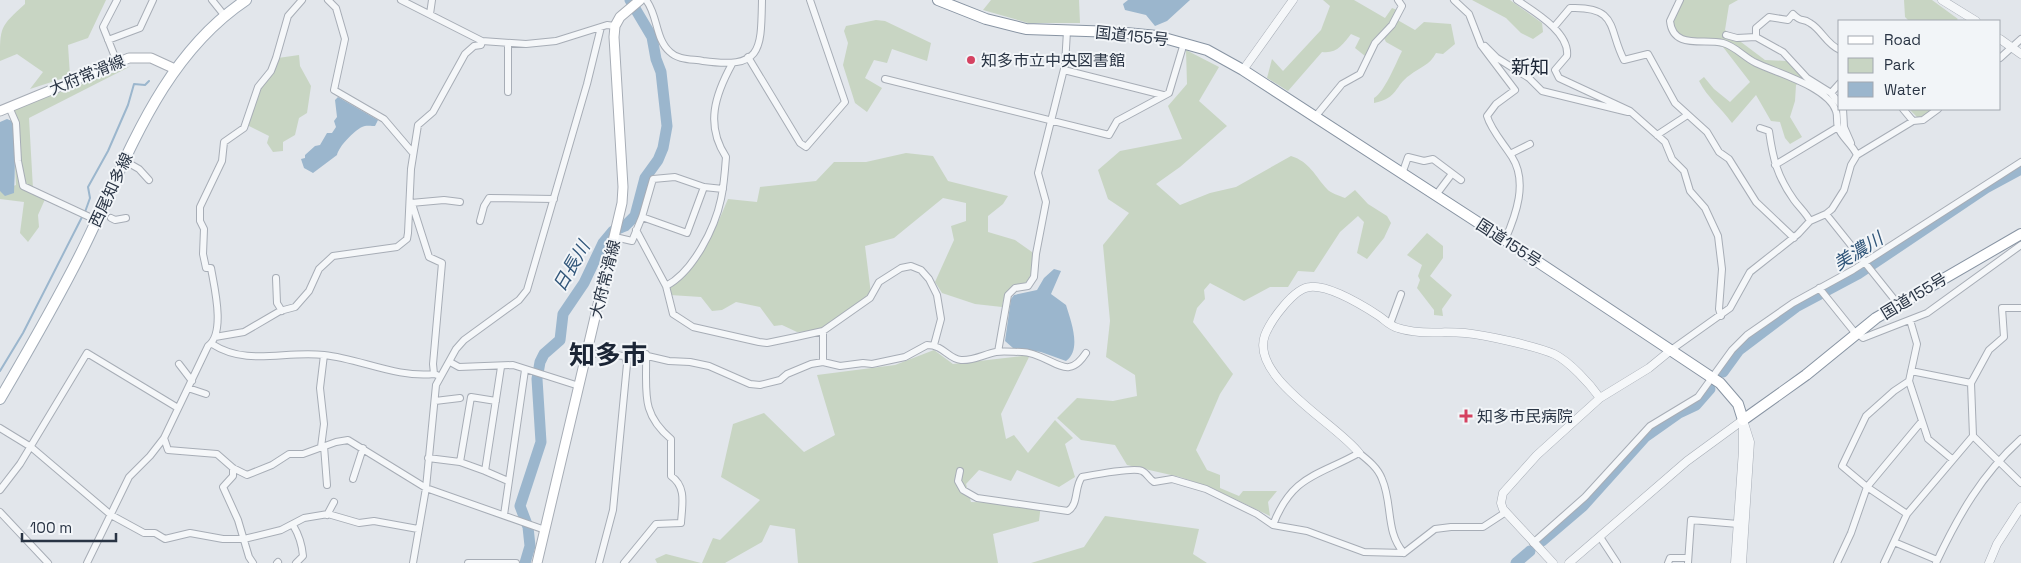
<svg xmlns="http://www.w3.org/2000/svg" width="2021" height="563" font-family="'Space Grotesk','Noto Sans JP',sans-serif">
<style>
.green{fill:#c8d5c3}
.water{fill:#9bb6cd}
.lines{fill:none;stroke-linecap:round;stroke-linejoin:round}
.stream{stroke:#9bb6cd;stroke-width:2}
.river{stroke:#9bb6cd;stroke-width:11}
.minor-casing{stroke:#a7adb6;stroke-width:8}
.tertiary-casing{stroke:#a7adb6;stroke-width:9}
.secondary-casing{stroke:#a7adb6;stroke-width:11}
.primary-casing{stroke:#a1abb7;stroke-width:12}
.trunk-casing{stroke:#8894a3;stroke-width:12}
.minor{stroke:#f5f7f9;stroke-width:6}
.tertiary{stroke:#f5f7f9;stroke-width:8}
.secondary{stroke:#fff;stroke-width:9}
.primary{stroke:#fff;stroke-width:10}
.trunk{stroke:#fff;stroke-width:10}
.poi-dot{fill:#d54261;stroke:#f2f5f8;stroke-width:2}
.labels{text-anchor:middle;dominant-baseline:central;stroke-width:4;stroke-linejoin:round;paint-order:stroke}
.street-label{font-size:16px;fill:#293444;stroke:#f2f5f8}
.poi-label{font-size:16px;fill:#293444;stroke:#f2f5f8;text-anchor:start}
.water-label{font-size:18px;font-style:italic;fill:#31567a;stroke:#f2f5f8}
.quarter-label{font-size:19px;fill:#1b2535;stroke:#f2f5f8}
.town-label{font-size:26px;font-weight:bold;fill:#1b2535;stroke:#f2f5f8}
</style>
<rect width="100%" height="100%" fill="#e2e6eb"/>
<path class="green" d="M25,0H106L88,38L68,45L70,76L30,89L43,72L17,54L0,61C0,26 0,27 25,4Z
M991,0H1079L1080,23H1028L983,10Z
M1323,0H1354L1385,18L1392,8L1397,10L1394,18L1415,30L1424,22L1451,24L1455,44L1443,54L1436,53C1430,65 1420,67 1410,75C1394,86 1399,98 1374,103V98C1384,93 1396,63 1402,51L1386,42L1384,38L1372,42L1365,56L1355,48L1360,38L1351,34C1343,44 1337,54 1322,52L1288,91L1267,78L1272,59L1283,71L1321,30L1330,6Z
M1472,0H1510L1542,23L1543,32L1533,39L1521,33L1506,18Z
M1678,0H1738L1729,5L1725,30L1765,60L1787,61L1805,80L1796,85L1795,101L1790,117L1802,137L1790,144L1785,138L1780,122L1771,121L1756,95L1732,123C1721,108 1707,97 1699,81L1704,77L1714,89L1730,102L1750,82L1723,47L1683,39L1671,22Z
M1904,0H1932L1958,19L1956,21H1909L1905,17Z
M876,20L885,21L931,43L927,61L892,49L887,63L874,60L865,78L882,88L867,112L855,103L843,65L848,43L844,31L846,26Z
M1186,50L1219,67L1199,101L1227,126L1180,167L1156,184L1180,205L1210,193L1236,187L1291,156C1310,162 1315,176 1327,189C1330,193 1340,196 1345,198L1355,190L1368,204L1387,216L1391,223L1384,238L1367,259L1357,253L1364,222L1358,216L1340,232L1314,272L1298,271L1288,287H1270L1244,301L1210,283L1204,290L1205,299L1197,308L1193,322L1233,374L1220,394L1196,450L1207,470L1220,475V488L1239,496L1243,491H1277L1268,502L1270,516L1212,488L1180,477L1127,465L1115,445L1081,440L1057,418L1077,398L1113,401L1137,396L1135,375L1106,357L1110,321L1103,245L1129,213L1108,199L1098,170L1120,151L1182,139L1168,106L1187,84Z
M299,55L300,66L311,86L307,113L299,118L295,135L283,142V151L273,152L267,143L269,136L247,125L254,90L278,58Z
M131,66L29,118L33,189L46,197L38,215L39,227L28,242L20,233L24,202L0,199V185L8,188L16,185L12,110Z
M1909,109H1936L1918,118Z
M906,153L933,156L948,181L1008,196L1003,204L988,216V232L1015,240L1032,252V272L1027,282C1009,289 1006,286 1002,307L975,304L942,293L935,282L954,240L951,226L966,221V203L943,198L894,238L865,246L871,294L817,331L797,332L782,325L774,326L760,307L736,302L722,310L712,311L701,297L670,295V288C698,272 716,227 728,199L757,202L760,187L816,181L834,162H866Z
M1427,233L1443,246V258L1430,276L1452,295L1442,309L1443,316L1434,315V310L1417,288L1420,280L1418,276L1422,265L1407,255Z
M934,350L953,364L1030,355L1001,414L1006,439L1014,435L1028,453L1055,420L1073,438L1065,444L1075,477L1059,487L1017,470L1011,481L979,470L966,484L971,502L1041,504L1039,521L993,534L998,563H798L795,529L770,525L762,542L725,563H702L713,538L720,540L760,500L721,477L733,424L764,413L804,452L835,435L817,375L895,365Z
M1105,516L1199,529L1193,554L1207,563H1031L1084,547Z
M666,554L701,563H657L655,559Z"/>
<path class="water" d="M1128,0H1190L1167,21L1155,26L1146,15L1125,10L1123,4Z
M338,97L378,120L375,126C372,126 365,125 362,127C354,131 339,146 337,155L313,173L304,168L301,159L305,158V155L315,146L320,145L327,133H332L336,127L334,121L337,117L335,100Z
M7,119L12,121C16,145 15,169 14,193L5,196L0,191V122Z
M1054,269L1061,271L1051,294L1066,305C1071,321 1082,350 1066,361L1041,352L1013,348L1005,341L1011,299L1014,295L1037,290L1044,278Z"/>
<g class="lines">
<path class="stream" d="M85,212L90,198L88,187L108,151L128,105L134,84L145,85L149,81
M0,371L23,333L82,217"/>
<path class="river" d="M1723,372L1739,350L1796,307L1858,274L1986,188L2021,169
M1542,541L1583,506L1645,437L1679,413L1696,405L1710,389
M525,563L530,546L528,527L520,506L541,442L537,379L540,362L544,354L560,340L563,314L584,283L603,243L613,231L625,226L635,216L645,178L658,160L663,148L667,126L661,72L656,59L652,37L630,0
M1516,563L1530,551"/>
<defs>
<path id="minor" d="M117,0L103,27L117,62
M212,0L224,15
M328,0L336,8L345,39L334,90L384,119L413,153
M401,0L482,41L526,44L556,41L607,25L615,26
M646,0C658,15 655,39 670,52C678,60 692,59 703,61C762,69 761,51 762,0
M1454,0L1469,14L1481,45L1515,90L1496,104L1487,116C1491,130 1504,144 1512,157C1528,182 1516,215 1505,240
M1517,0C1533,11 1570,32 1567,56L1555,70L1559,78L1630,111L1665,142L1672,159L1684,171L1690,191L1705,208L1718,236L1722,269L1719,309L1721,316
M1680,0L1670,21C1673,50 1704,38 1723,43C1735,46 1745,58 1756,63C1777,73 1828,87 1836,111C1838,116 1836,122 1838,127C1841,137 1852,144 1857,155
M430,14L432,0
M1554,27L1570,8C1619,6 1608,30 1624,60L1648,54L1675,103L1707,132L1719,152L1729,159L1756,202L1794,238
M1726,35L1737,38L1756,37L1783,52L1807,78L1831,93
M1756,37V28L1769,17L1788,20L1793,14C1803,24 1801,17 1810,23C1822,30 1826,44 1840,50
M108,40L140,28L153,0
M508,43V92
M1485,46L1497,58L1529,78L1542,91L1628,112
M748,57L800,143L806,147L845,102L810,0
M2000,58L2021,39
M1064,70L1163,95
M885,79L1109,135L1117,121L1169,93L1184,43
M1840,83L1831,93L1840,104
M9,107L16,123L18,161L23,186L96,220
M1843,109L1844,127L1851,143
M1903,109L1913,121
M1315,117L1342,84L1360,74L1375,43L1392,25L1402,6L1398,0
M1760,128L1769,131C1773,159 1777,176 1794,200C1799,207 1806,213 1810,221
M1657,135L1686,116
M1510,154L1530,144
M125,161L139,169L149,180
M1775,165L1838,127
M1402,174L1408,157L1424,161L1433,159L1453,174
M1436,195L1451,175L1453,174L1461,180
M411,203L444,200L460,202
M410,205L413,207L429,257L442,263L433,364L434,374L437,375
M1826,214L1898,304
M642,217L687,233L704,187
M111,218L115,220L126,218
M480,221L484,206L489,198L554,199
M636,230L666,286L673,314L693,327L759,342L767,343L796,337L823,331L870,298L879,282L901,268L911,266L921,270L929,279L937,295L941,319L934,345
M615,237L632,241L642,217L653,179L675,177L704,187L723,189
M276,278L277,303L282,311
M666,286C693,272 715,228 721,199C724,185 725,171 726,157C705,125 715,95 732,64
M1819,288L1856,334
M1910,320L1917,344L1909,381L1928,439L1952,459
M1390,324L1401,294
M823,331V362
M1857,333L1863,338L1927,313L2021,245
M215,337L244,332L280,311L295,307L309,291L319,269L333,256L397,247L407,239L408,233L411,169L418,125L433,112L465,54L474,46L481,45L482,41
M212,344C248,367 285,350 324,355C361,359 396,378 434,374
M1671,350L1730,308L1750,272L1798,234L1810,221L1826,214L1832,209L1844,190L1851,165L1857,155L1913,121L1923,120L1938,109
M998,352L1008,295L1015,288L1028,286L1034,277L1036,254L1046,202L1038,173L1065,65L1067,31
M587,353L625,356L639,354L669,361L690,362L709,366L750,384L760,385L780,380L787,374L811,364L823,362L840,366L863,363L872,364L905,357L927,345C944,345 948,359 961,360C973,361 985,354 996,352C1002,351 1015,352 1022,352C1039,352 1059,369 1069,367C1077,366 1082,359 1086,353
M450,362L459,367L513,365L579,386
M179,364L192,381
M501,367L485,471L508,481
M1911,371L1971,383L1973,436L2021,483
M1971,383L1989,350L2004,337L2002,308H2021
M188,388L206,394
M435,401L460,398
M0,428L31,447L111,515L144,533H155L165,539L190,533L223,539H244L281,530L304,518L328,514L359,523L374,521L418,529
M164,438L168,450L217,454L233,468L247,475L272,465L289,454H303L336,442L348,440L426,488L545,530
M324,446L327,485
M321,447L324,424L320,388L324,355
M428,458L460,462
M233,468V476L223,487L238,520L249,557L253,563
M485,471L460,462L471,397L496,401
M960,471L958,481L963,490L977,498L1068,511C1079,504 1074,487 1082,477C1093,475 1134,467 1142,471C1147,473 1149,479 1154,482L1172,479L1206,489L1257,514L1273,525L1307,531L1364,552L1404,553L1435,529L1451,527H1483L1506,512
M353,479L363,448
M0,490L20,464L87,353L178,408
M0,512L48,563
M1907,514L1867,487L1842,466L1866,416L1894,391L1909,381
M327,515L334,502
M504,515L525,370
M293,525C299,535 302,544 303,556L296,563
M1273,525C1292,475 1318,476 1359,453C1368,460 1378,468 1382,479C1393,504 1385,532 1404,553
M1600,537L1617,563
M1894,542L1937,560
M1533,543L1585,497L1650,426L1698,397L1732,350L1747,335L1793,303L1853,270L2021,162
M87,563L129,477L150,456L164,438L208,346C226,333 214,286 211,268H206L203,254L204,229L200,221V207L222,161L224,142L244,128L258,87L271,71L276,58L288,16L302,0
M277,563L278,562
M413,563L426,488L436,385L456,349L464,340L519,300L527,290L587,84L601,27
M468,563H516
M599,563L613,510L627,364L625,356
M624,563L656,524L681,523C682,505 687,487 671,476V439C640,413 647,392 646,354
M1668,563L1670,558H1688
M1688,563L1691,520L1738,524
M1837,563L1851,533L1867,487L1922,421
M1884,563L1907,514L1973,436
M1936,563C1958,516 1982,474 2021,439"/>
<path id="tertiary" d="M1942,0L1976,21
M2000,39L2021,54
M1243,70L1293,0
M1359,453C1337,424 1249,377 1265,335C1271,320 1294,288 1310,287C1330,285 1362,305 1379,316C1385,320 1390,326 1398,328C1419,335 1444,331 1465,333C1485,335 1536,346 1554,354C1569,361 1590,384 1600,398
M1553,563L1503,509L1501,503L1503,493L1537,455L1600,398L1649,368L1671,350
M1569,563L1687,461L1743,420
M1735,563L1743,450V425
M1742,563L1750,442L1743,420
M1989,563L1997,544L2021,507"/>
<path id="secondary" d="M0,111L129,58H151L175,69
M537,563L622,203L623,187L614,37L615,26L620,17L640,0"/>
<path id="primary" d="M0,399C28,351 56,303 81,253C126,163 158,59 246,0"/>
<path id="trunk" d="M938,0L986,19L1026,29L1116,32L1157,36L1207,50L1243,70L1505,240L1720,383L1738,404L1743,420L1806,375L1876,318L2021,234"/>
</defs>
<use href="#minor" class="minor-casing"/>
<use href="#tertiary" class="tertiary-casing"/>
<use href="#secondary" class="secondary-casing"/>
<use href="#primary" class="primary-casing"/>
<use href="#trunk" class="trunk-casing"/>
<use href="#minor" class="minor"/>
<use href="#tertiary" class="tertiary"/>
<use href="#secondary" class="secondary"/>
<use href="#primary" class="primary"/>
<use href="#trunk" class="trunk"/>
</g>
<g class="poi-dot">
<circle cx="971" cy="60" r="5"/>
<path d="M1463.5 408.5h5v5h5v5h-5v5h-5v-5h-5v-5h5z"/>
</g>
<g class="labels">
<g class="street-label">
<text transform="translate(1132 36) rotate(6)">国道155号</text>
<text transform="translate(87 75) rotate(-22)">大府常滑線</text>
<text transform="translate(111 190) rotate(-65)">西尾知多線</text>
<text transform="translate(1509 243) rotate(33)">国道155号</text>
<text transform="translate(605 279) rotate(-76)">大府常滑線</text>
<text transform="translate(1914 296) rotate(-31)">国道155号</text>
</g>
<g class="poi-label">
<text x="981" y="60">知多市立中央図書館</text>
<text x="1477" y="416">知多市民病院</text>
</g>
<g class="water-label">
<text transform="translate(1858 251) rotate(-32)">美濃川</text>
<text transform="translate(571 266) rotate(-60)">日長川</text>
</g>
<g class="quarter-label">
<text x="1530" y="67">新知</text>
</g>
<g class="town-label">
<text x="608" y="355">知多市</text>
</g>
</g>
<rect x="1838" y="20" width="162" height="90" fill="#f2f5f8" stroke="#a2a8b0"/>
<rect x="1848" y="36" width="25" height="8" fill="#ffffff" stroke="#a2a8b0"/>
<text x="1884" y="45" font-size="15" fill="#293444">Road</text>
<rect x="1848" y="58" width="25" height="15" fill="#c8d5c3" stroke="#a2a8b0"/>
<text x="1884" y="70" font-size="15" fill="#293444">Park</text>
<rect x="1848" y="82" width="25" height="15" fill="#9bb6cd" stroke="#a2a8b0"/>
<text x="1884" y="95" font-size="15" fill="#293444">Water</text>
<path d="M22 533v8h94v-8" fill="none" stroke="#293444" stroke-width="2.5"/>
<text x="30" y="533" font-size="15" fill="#293444" stroke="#f2f5f8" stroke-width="4" paint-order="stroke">100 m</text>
</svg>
